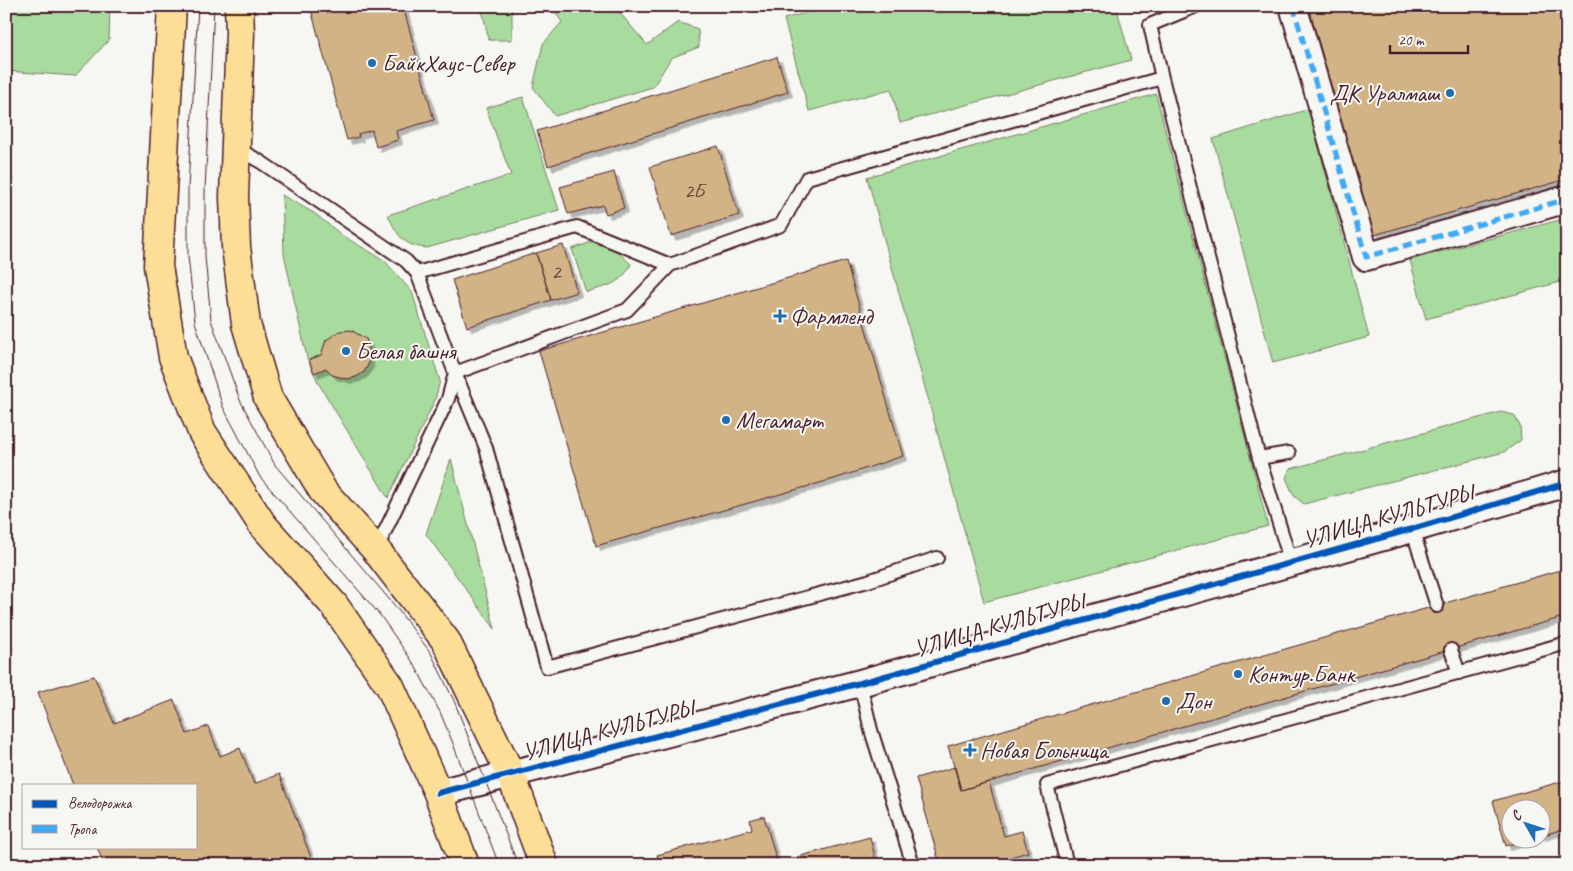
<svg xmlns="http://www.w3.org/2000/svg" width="1573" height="871" font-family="Caveat,sans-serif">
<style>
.green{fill:#a8dc9e;stroke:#797e64}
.building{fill:#d2b385;stroke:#4a1f2b;filter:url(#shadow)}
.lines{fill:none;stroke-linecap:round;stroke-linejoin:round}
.lane-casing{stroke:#4a1f2b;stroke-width:16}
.street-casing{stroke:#4a1f2b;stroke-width:30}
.primary-casing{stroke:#4a1f2b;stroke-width:31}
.lane{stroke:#f6f6f2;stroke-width:12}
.street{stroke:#f6f6f2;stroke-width:26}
.primary{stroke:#fcde96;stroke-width:28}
.tram{stroke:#4a1f2b;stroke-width:1}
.quiet{stroke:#3fa9f5;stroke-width:5;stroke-dasharray:10 5;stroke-linecap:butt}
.cycleway-casing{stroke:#f6f6f2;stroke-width:9}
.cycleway{stroke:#0057b8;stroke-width:6}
.poi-dot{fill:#1f6fb2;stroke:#f6f6f2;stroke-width:2}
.labels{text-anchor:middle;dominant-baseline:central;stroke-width:4;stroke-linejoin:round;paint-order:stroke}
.number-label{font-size:21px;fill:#6c4442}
.poi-label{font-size:24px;fill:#4a1f2b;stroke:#f6f6f2;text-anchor:start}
.street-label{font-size:24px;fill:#4a1f2b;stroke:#f6f6f2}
</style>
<defs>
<filter id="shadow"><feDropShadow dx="4.5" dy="4.5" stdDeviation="0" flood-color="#0004"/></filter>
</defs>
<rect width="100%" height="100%" fill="#f6f6f2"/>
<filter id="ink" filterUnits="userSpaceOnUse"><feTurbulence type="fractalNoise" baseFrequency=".02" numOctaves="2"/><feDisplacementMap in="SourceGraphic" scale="10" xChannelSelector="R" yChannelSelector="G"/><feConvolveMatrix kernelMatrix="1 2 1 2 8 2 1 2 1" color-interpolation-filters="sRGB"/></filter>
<g filter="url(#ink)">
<path class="green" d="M6,6H110L109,40L75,76L6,71Z
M481,6H512V40H489Z
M551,6H614L647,45L678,22L698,29L699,47L671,58L653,87L555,116L533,87L543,44L562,22Z
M830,6H1116L1131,60L900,123L891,89L809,111L784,19Z
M1156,94L1268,526L984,602L867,177Z
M523,97L559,210L427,248C403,246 398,236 388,215L511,175L486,108Z
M1309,109L1369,337L1273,363L1213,139Z
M282,195L314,213L343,236L384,260L412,292L440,381L435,400L388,498L319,384L307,358L284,254Z
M1567,218V280L1426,319L1410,260Z
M594,241L618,252L631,264C621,285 607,286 586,292L572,249Z
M1501,412L1514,415L1520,426L1521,440L1504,452L1304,504L1294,496L1286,478L1290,469Z
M451,459L495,629L426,534Z"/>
<path class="building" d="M310,6H403L434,120L396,131L398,140L376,147L372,130L358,134L359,137L347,140Z
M1308,6H1567V179L1374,235Z
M777,57L788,92L548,166L537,131Z
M718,146L739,215L671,236L650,167Z
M614,172L624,208L606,214L603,205L568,214L560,187Z
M563,245L577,292L551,300L536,253Z
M536,253L551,300L467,327L452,280Z
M846,261L903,456L834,479L596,546L539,351Z
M351,330L366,339L369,347V363L364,372L356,377L347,379L332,375L326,368L314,373L309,360L321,355L326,340L340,331Z
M1567,568V616L961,790L948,746Z
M94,676L114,723L174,700L187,734L208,726L220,756L240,748L254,784L279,774L314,865H104L97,847H196V785H73L38,692Z
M955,767L961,790L989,782L1004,836L1022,831L1028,852L982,865H940L916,778Z
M1567,780V828L1540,836V808H1510V838H1531L1506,846L1493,801Z
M764,816L778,865H660L657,855L752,829L750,820Z
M870,837L877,865H799L797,857Z"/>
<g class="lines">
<defs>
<path id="lane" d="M1162,78L1150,25L1196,6
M236,148L261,162L406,261L417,273L455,373L448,399L376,550
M417,273L577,227L670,265
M1259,458L1289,453
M1412,529L1437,606
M937,558L868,581L547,667L486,448L455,373L627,310L670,265L781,225L807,178L1162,78L1259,458L1291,563
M1451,650L1459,673
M860,683L871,730L913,865
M1067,865L1047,785L1567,643"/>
<path id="street" d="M1293,6L1366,257L1567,199
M438,793L860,683L1412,529L1567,483"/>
<path id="primary" d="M172,6L158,266L173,357L202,432L262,524L334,605L390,686L438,793L465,865
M239,6L240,33L234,197L236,247L246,324L268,398L323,491L376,550L446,641L511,775L544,865"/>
</defs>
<use href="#lane" class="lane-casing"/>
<use href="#street" class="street-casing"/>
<use href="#primary" class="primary-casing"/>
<use href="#lane" class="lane"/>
<use href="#street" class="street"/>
<use href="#primary" class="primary"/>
<path class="tram" d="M198,6L188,188V256L195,322L223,407L260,477L380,615L414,664L440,712L452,741L499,865
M214,6L205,190V257L211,320L240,400L275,465L395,606L431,653L455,703L518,865"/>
<path class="quiet" d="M1293,6L1366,257L1567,199"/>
<defs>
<path id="cycleway" d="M438,793L860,683L1412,529L1567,483"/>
</defs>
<use href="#cycleway" class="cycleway-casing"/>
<use href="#cycleway" class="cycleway"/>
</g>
</g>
<g class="poi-dot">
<circle cx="372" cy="63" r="5"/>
<circle cx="1450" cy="93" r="5"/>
<path d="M777.5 308.5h5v5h5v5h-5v5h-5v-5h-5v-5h5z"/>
<circle cx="346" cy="351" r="5"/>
<circle cx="726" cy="420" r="5"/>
<circle cx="1238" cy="674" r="5"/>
<circle cx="1166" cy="701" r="5"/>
<path d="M967.5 742.5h5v5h5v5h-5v5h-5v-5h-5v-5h5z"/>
</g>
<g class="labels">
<g class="number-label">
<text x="694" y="191">2Б</text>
<text x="556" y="272">2</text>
</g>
<g class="poi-label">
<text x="382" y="63">БайкХаус-Север</text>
<text x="1440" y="93" text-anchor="end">ДК Уралмаш</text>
<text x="790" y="316">Фармленд</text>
<text x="356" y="351">Белая башня</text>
<text x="736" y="420">Мегамарт</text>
<text x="1248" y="674">Контур.Банк</text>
<text x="1176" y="701">Дон</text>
<text x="980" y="750">Новая Больница</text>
</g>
<g class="street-label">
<text transform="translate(1388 516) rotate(-16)">УЛИЦА КУЛЬТУРЫ</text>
<text transform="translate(999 625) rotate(-16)">УЛИЦА КУЛЬТУРЫ</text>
<text transform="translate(608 730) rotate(-15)">УЛИЦА КУЛЬТУРЫ</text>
</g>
</g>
<rect width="1573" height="871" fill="none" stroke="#f6f6f2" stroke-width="25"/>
<rect x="12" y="12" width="1548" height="846" fill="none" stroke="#4a1f2b" stroke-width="2" filter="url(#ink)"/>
<rect x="22" y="784" width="175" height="65" fill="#f6f6f2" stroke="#b1a0a2"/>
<rect x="32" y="800" width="25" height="8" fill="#0057b8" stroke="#b1a0a2"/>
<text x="68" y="808" font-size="15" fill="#4a1f2b">Велодорожка</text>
<rect x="32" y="825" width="25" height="8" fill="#3fa9f5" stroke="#b1a0a2"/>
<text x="68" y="834" font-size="15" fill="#4a1f2b">Тропа</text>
<g transform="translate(1526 824) rotate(309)"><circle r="24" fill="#f6f6f2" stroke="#b1a0a2"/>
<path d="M0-4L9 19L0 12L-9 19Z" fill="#1f6fb2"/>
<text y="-8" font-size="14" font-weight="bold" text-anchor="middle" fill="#4a1f2b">С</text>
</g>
<path d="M1390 45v8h78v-8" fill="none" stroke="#4a1f2b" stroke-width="2.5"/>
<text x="1398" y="45" font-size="15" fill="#4a1f2b" stroke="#f6f6f2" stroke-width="4" paint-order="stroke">20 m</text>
</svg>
